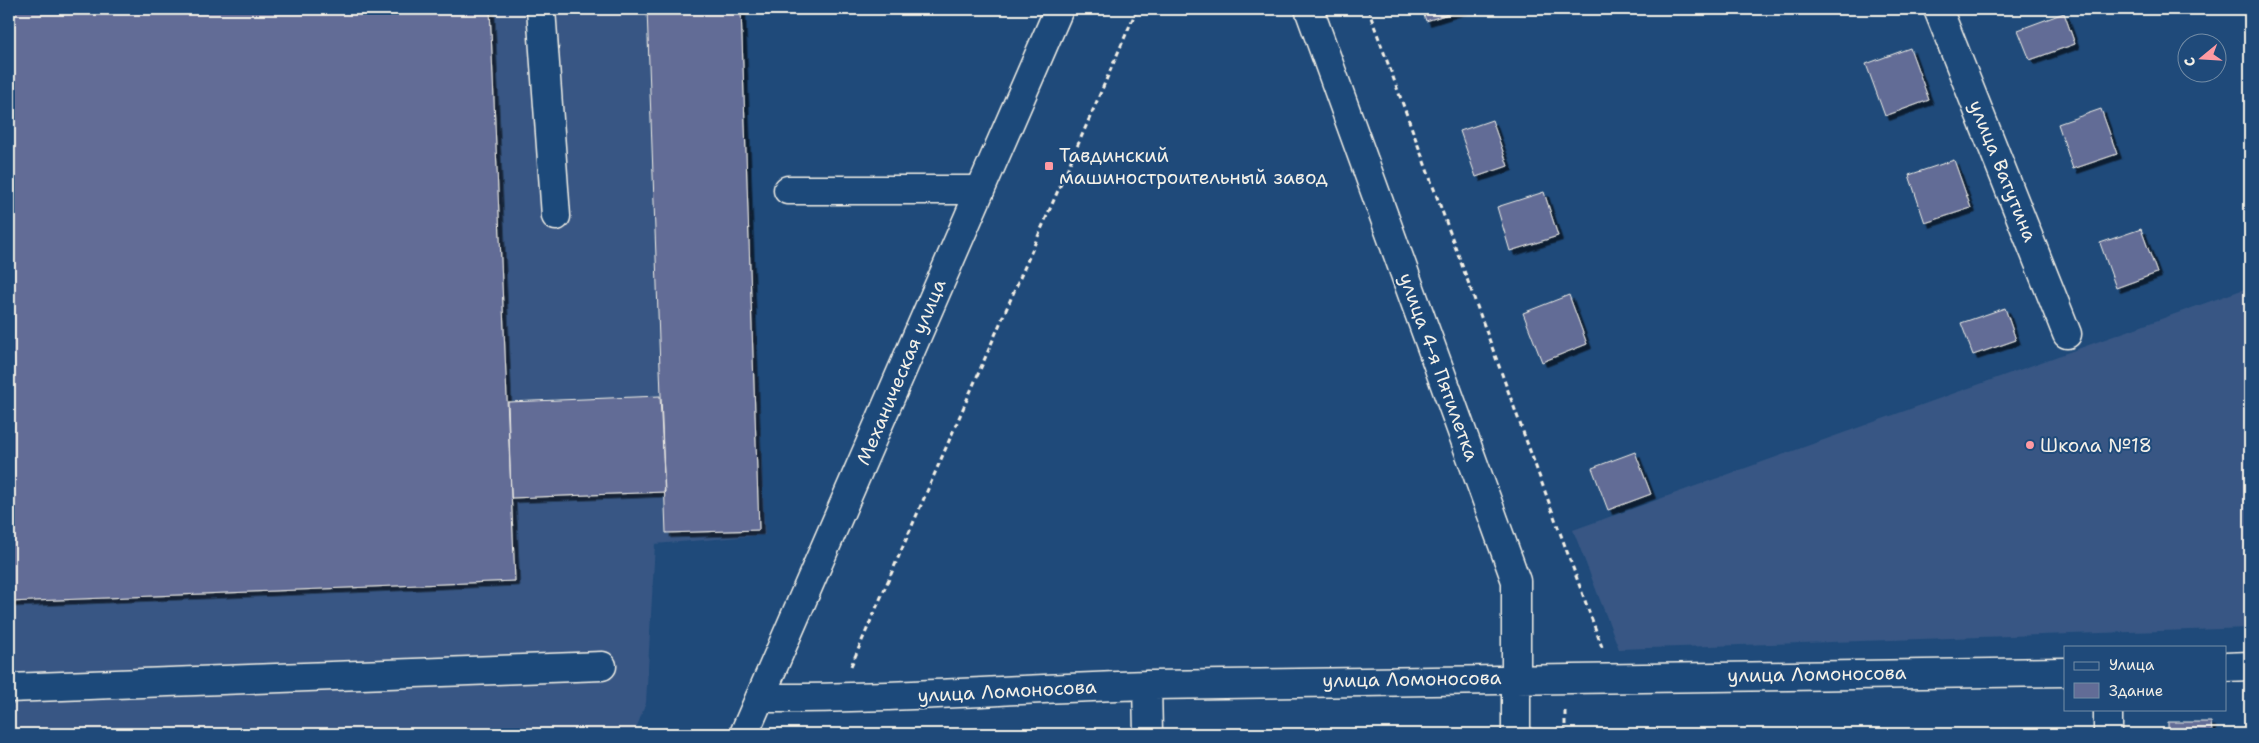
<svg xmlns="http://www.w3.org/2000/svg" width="2259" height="743" font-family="'Shantell Sans',sans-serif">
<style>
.built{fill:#375784}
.building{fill:#626c96;stroke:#f4f1e8;filter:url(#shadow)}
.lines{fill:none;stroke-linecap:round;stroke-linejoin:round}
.minor-casing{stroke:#f4f1e8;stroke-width:31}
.major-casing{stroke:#f4f1e8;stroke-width:31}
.path{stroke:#f4f1e8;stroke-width:3;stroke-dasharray:5 4;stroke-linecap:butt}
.minor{stroke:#1f4a7a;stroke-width:28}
.major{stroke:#1f4a7a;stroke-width:28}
.poi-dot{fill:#ff9aa2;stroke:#1f4a7a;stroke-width:2}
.labels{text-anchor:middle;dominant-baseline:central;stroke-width:4;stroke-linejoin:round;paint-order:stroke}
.poi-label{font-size:19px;fill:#f4f1e8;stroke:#1f4a7a;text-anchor:start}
.street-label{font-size:19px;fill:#f4f1e8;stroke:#1f4a7a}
</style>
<defs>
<filter id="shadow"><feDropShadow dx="4.5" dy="4.5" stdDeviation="0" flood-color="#0009"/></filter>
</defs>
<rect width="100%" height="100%" fill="#1f4a7a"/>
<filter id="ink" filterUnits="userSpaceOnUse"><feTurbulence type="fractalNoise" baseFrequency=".02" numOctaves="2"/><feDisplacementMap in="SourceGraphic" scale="10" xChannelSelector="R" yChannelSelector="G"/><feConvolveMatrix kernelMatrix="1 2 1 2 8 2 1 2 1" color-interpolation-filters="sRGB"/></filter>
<g filter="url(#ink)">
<path class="built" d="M9,9H741L765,535L655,544L646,703L634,734H9Z
M2250,287V628L1619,649L1573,530Z"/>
<path class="building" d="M9,9H490L515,581L9,602Z
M647,9H741L759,530L666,533Z
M1422,9H1464L1426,21Z
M2064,13L2075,44L2030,60L2018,30Z
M1910,48L1929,100L1885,116L1866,64Z
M2101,109L2117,154L2073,169L2058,124Z
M1492,120L1508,166L1476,177L1460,131Z
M1954,160L1971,208L1925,223L1909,175Z
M1544,192L1558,236L1510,251L1497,207Z
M2141,229L2157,273L2116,288L2100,243Z
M1569,295L1587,344L1542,362L1523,313Z
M2005,308L2016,340L1973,355L1961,323Z
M660,396L665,492L511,498L508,402Z
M1635,452L1651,494L1608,510L1592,468Z
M2168,722H2211L2212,734H2168Z
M2002,729L2067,733V734H2002Z
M1876,732V734H1821Z"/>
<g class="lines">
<defs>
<path id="minor" d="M541,9L556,216
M1309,9L1516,581V734
M1938,9L2067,334
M788,190H980
M2225,667L2250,666
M1147,685L1148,734
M9,688L602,666
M760,698C891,699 1022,688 1153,685C1457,678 1761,675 2065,672
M2108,709V734"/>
<path id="major" d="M744,734L1059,9"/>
</defs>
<use href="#minor" class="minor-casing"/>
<use href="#major" class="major-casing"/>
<path class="path" d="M1368,9L1602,647
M851,666L1137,9
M1565,734V710"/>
<use href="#minor" class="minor"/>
<use href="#major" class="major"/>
</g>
</g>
<g class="poi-dot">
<rect x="1044" y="161" width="10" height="10" rx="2.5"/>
<circle cx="2030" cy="445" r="5"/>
</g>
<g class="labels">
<g class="poi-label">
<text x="1059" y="155">Тавдинский<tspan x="1059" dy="22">машиностроительный завод</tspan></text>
<text x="2040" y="445">Школа №18</text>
</g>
<g class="street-label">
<text transform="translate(2003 171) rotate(68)">улица Ватутина</text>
<text transform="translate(1439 367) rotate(70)">улица 4-я Пятилетка</text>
<text transform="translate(901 372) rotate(-67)">Механическая улица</text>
<text transform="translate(1817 674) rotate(-1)">улица Ломоносова</text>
<text transform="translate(1412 679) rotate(-1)">улица Ломоносова</text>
<text transform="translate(1007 691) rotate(-3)">улица Ломоносова</text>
</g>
</g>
<rect width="2259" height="743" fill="none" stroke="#1f4a7a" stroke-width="30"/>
<rect x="15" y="15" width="2229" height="713" fill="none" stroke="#f4f1e8" stroke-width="2" filter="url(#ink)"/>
<rect x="2064" y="646" width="162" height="65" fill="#1f4a7a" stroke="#748da6"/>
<rect x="2074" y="662" width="25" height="8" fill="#1f4a7a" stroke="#748da6"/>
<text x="2109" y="670" font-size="15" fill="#f4f1e8">Улица</text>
<rect x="2074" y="683" width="25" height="15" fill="#626c96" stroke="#748da6"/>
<text x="2109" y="696" font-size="15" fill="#f4f1e8">Здание</text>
<g transform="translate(2202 58) rotate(252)"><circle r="24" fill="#1f4a7a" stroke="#748da6"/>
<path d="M0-4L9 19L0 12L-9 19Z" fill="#ff9aa2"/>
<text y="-8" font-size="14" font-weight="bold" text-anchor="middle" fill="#f4f1e8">С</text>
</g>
</svg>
